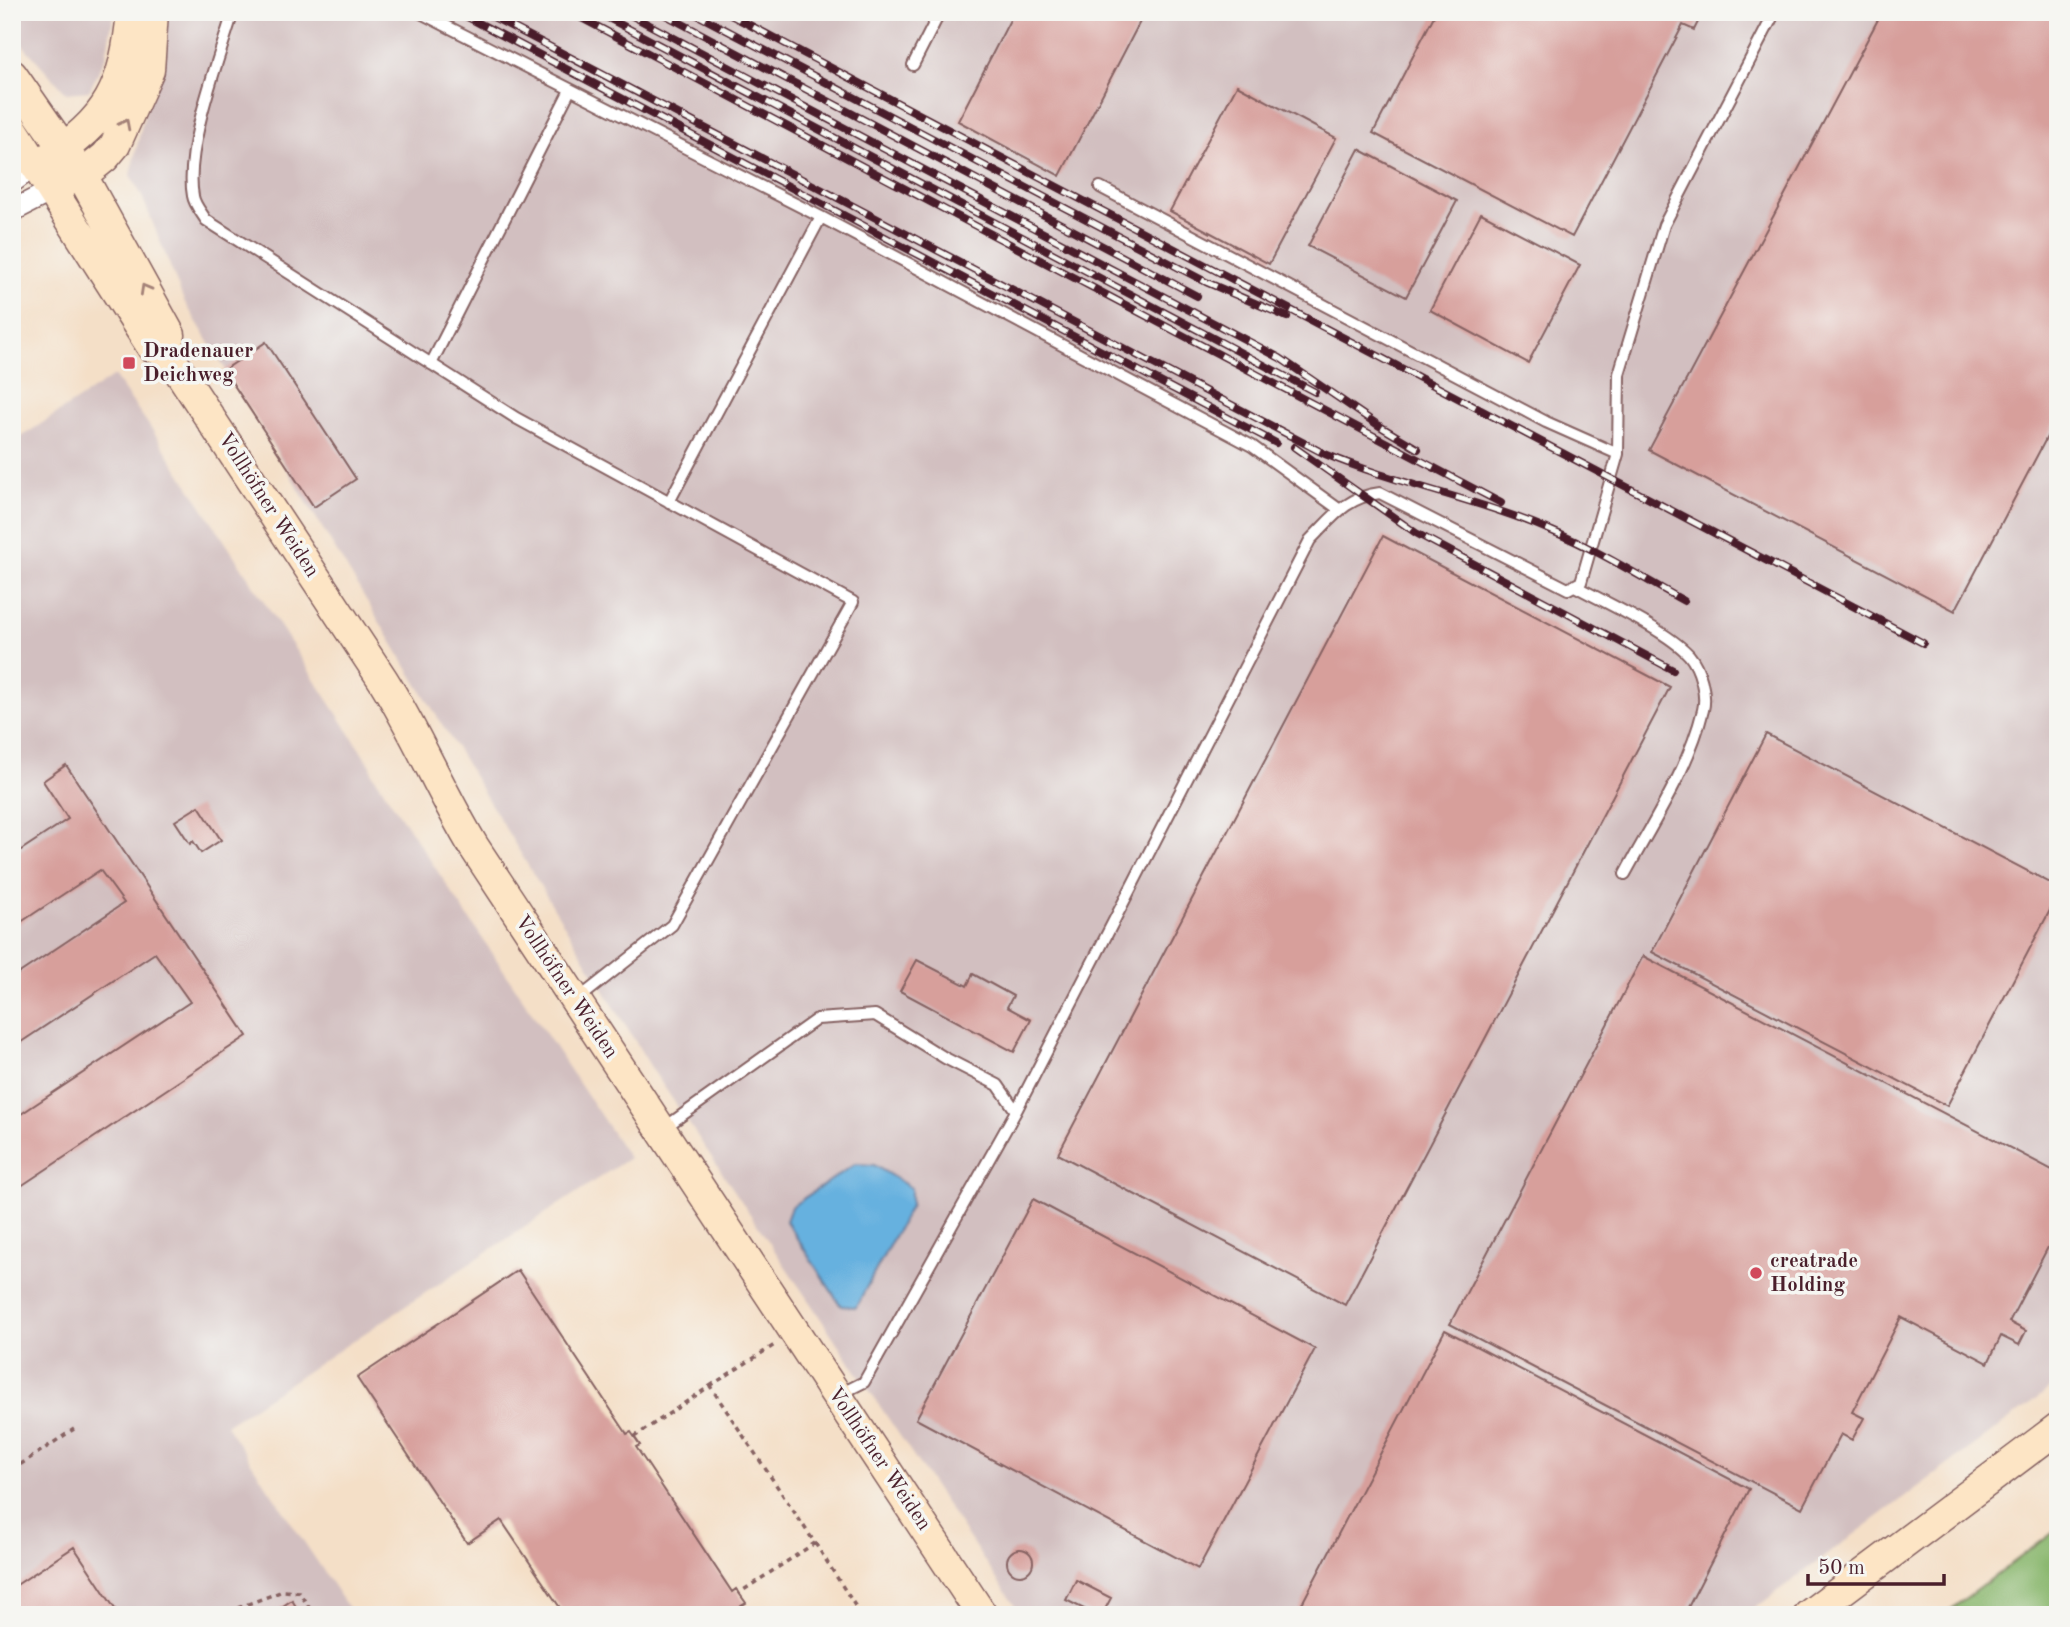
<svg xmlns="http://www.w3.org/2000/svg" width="2070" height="1627" font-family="'Old Standard TT',serif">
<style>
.industrial{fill:#d2bfc0}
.forest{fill:#8bb86f;stroke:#6a6c4d;stroke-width:2}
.water{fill:#66b1df;stroke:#586885;stroke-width:2}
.building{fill:#d79f9b}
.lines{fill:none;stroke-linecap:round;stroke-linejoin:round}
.lane-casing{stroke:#866262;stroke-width:14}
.street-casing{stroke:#866262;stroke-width:24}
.secondary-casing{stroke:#866262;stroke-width:33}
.path{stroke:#866262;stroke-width:3.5;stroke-dasharray:5 5;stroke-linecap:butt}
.lane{stroke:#fff;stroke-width:10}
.street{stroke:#fff;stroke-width:21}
.secondary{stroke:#fde5c5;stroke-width:30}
.rail-casing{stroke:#4a1f2b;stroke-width:8}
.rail{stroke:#f6f6f2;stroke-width:5;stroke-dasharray:16;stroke-linecap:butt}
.oneway{stroke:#a48278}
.poi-dot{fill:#d1495b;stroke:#f6f6f2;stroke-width:2.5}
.labels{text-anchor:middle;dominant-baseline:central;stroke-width:7;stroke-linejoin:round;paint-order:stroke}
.poi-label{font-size:21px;font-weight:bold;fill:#4a1f2b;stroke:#f6f6f2;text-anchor:start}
.street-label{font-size:21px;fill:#4a1f2b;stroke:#f6f6f2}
</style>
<rect width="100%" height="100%" fill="#f6f6f2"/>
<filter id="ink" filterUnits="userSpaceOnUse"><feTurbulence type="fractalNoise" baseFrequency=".0143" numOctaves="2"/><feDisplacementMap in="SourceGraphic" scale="14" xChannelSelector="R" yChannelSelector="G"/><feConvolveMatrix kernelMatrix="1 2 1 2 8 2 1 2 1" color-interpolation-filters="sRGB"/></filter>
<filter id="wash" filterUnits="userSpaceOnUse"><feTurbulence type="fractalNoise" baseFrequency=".00686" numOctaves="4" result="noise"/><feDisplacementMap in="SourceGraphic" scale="28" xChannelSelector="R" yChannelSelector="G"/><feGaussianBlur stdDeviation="1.57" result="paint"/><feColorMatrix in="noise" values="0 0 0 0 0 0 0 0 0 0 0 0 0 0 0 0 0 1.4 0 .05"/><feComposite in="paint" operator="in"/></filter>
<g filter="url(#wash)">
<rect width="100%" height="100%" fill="#f4dfc7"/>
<path class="industrial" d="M12,12H114L106,56L89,91L66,93L12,33Z
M169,12H2058V1383L1746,1615H1021L652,1069L184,301L142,196L130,175Z
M114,376L153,431L371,766L372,773L629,1158L226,1425L353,1615H12V443Z"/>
<path class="forest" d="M2058,1529V1615H1943Z"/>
<path class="water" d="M855,1164L874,1165L911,1188V1205L856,1307L841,1306L786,1221L791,1207Z"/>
<g id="blocks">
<path class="building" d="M1014,12H1145L1060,176L958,121Z
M1436,12H1703L1694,30L1683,25L1572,237L1373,133Z
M1882,12H2058V416L1955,611L1649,450Z
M1237,85L1336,138L1269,264L1170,211Z
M1359,149L1457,201L1406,297L1308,246Z
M1481,213L1580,265L1528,363L1430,310Z
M266,342L356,479L314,507L224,370Z
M1383,536L1670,687L1345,1305L1058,1154Z
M1766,734L2058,887V895L1947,1106L1652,952Z
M66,765L247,1036L12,1192V1120L190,1002L155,953L12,1048V978L124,903L100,870L12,928V856L68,819L43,781Z
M199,806L221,840L201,853L193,841L190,844L175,821Z
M1643,956L2058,1173V1228L2009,1322L2026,1331L2019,1345L2001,1336L1988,1363L1901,1317L1852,1412L1864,1418L1852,1440L1841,1434L1802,1508L1450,1324Z
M917,960L967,986L973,974L1013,996L1007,1007L1031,1020L1014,1052L900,991Z
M1033,1199L1315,1349L1198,1569L916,1419Z
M518,1270L627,1434L631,1432L640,1445L636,1447L732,1592L736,1589L746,1603L741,1606L746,1615H565L501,1520L467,1543L357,1378Z
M1445,1330L1749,1489L1684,1615H1296Z
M74,1547L119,1615H12V1588Z
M1007 1562a13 13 0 1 1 26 0a13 13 0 1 1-26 0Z
M1076,1580L1111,1598L1102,1615H1096L1066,1600Z
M292,1600L301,1615H270Z"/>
</g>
</g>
<g filter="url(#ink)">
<use href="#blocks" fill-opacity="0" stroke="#866262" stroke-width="2"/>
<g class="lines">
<defs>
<path id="lane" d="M233,12C219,59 184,149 193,196C194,204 201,212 206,220L516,418L853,602L672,925L577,1000
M419,12L821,217
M913,65L940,12
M1100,187L1546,422L1618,454
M431,364L570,90
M669,502L821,217L1252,446L1340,510
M1575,586C1606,603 1666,630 1689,655C1700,668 1707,694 1703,710C1689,768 1653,822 1625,874
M1016,1111L1310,540C1333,517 1346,497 1380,493L1568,589L1581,582L1618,454L1619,374L1664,225L1775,12
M664,1128L817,1019L875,1015L945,1058L998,1085L1016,1111L864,1382L840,1394"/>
<path id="street" d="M12,182L35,165
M12,211L51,191"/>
<path id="secondary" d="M12,75L81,174L170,335L165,350
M12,128L152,347L165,350L383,680C417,734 441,793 474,847L982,1615
M45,160C109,121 125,86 132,12
M64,183L90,169L105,157L115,145L149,70L153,12
M1809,1615L2058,1428"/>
</defs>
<use href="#lane" class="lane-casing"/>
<use href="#street" class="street-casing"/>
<use href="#secondary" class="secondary-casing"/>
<path class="path" d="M710,1386L776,1344
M634,1437L710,1386L815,1543L739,1593
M12,1470L74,1429
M815,1543L861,1615
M219,1615L283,1591L299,1592L314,1615"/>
<use href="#lane" class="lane"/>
<use href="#street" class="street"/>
<use href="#secondary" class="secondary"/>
<defs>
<path id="rail" d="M458,12L1276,443
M484,12L1325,454C1399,485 1479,499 1552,531C1598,550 1641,577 1684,601
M570,12L1501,503
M597,12L1315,392
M625,12L1280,358L1378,425L1418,449
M660,12L1197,296
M692,12L1206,282L1287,317
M725,12L1923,643
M1294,447L1416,533L1673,670"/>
</defs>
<use href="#rail" class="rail-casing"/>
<use href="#rail" class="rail"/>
</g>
<defs><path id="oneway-chevron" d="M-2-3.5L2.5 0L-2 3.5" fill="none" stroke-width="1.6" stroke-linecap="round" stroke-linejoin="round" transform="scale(1.75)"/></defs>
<g class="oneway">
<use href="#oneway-chevron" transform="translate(125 124) rotate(-63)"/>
<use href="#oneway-chevron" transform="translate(145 289) rotate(-119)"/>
</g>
</g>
<g class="poi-dot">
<rect x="122" y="356" width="14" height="14" rx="3.5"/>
<circle cx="1756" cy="1273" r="7"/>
</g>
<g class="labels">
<g class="poi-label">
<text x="143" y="351">Dradenauer<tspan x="143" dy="24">Deichweg</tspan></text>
<text x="1770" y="1261">creatrade<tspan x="1770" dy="24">Holding</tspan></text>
</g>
<g class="street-label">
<text transform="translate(268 505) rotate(57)">Vollhöfner Weiden</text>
<text transform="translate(566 987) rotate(56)">Vollhöfner Weiden</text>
<text transform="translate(879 1459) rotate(56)">Vollhöfner Weiden</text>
</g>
</g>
<rect width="2070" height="1627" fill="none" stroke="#f6f6f2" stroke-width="42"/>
<path d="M1808 1574v10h136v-10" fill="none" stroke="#4a1f2b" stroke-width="3.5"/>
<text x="1818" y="1574" font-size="21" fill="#4a1f2b" stroke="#f6f6f2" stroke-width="5" paint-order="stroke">50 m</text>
</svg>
